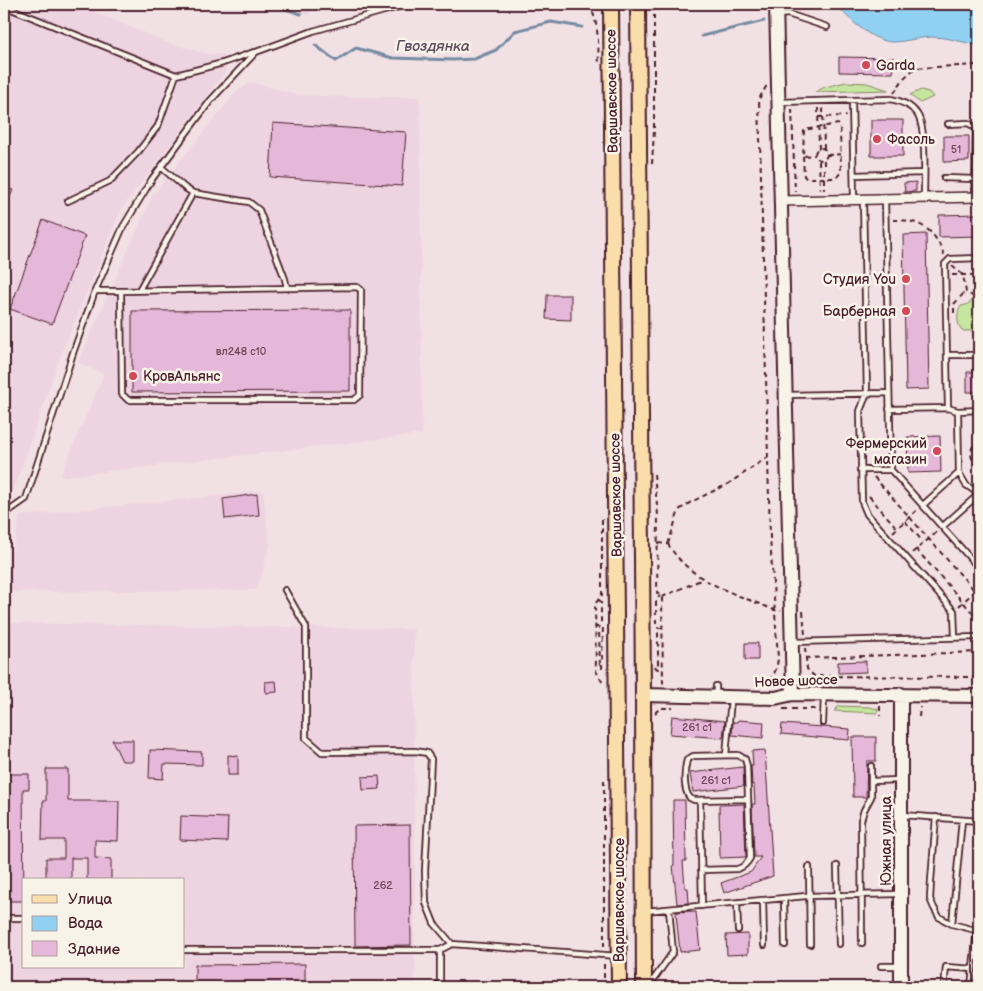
<svg xmlns="http://www.w3.org/2000/svg" width="983" height="991" font-family="'Balsamiq Sans',sans-serif">
<style>
.built{fill:#eed4e1;fill-rule:evenodd}
.green{fill:#c4e69f;stroke:#878265}
.water{fill:#90d1f2;stroke:#748aa2}
.lines{fill:none;stroke-linecap:round;stroke-linejoin:round}
.stream{stroke:#748aa2;stroke-width:3}
.building{fill:#e5b7d9;stroke:#4a1f2b}
.lane-casing{stroke:#4a1f2b;stroke-width:8}
.street-casing{stroke:#4a1f2b;stroke-width:12}
.secondary-casing{stroke:#4a1f2b;stroke-width:16}
.primary-casing{stroke:#4a1f2b;stroke-width:18}
.path{stroke:#4a1f2b;stroke-width:2;stroke-dasharray:5 4;stroke-linecap:butt}
.lane{stroke:#f7f3e8;stroke-width:4.5}
.street{stroke:#f7f3e8;stroke-width:9}
.secondary{stroke:#f7f3e8;stroke-width:12}
.primary{stroke:#f9deab;stroke-width:14}
.poi-dot{fill:#d1495b;stroke:#f7f3e8;stroke-width:2}
.labels{text-anchor:middle;dominant-baseline:central;stroke-width:5;stroke-linejoin:round;paint-order:stroke}
.number-label{font-size:11px;fill:#714556}
.poi-label{font-size:14px;fill:#4a1f2b;stroke:#f7f3e8;text-anchor:start}
.street-label{font-size:14px;fill:#4a1f2b;stroke:#f7f3e8}
.water-label{font-size:15px;font-style:italic;fill:#5c4c5d;stroke:#f7f3e8}
</style>
<rect width="100%" height="100%" fill="#f2e1e4"/>
<filter id="ink" filterUnits="userSpaceOnUse"><feTurbulence type="fractalNoise" baseFrequency=".02" numOctaves="2"/><feDisplacementMap in="SourceGraphic" scale="10" xChannelSelector="R" yChannelSelector="G"/><feConvolveMatrix kernelMatrix="1 2 1 2 8 2 1 2 1" color-interpolation-filters="sRGB"/></filter>
<g filter="url(#ink)">
<path class="built" d="M4,4H75L171,44L209,54H224L226,71L121,210L60,357L14,490L4,491Z
M272,4H317L308,15Z
M251,82L298,95L353,97H420L422,434L60,477L104,374L78,363L152,196L236,92Z
M263,491L270,545L257,590L4,592L20,516Z
M4,623L414,629L415,987H4ZM24,880H184V967H24Z"/>
<path class="green" d="M846,82L867,83L888,90L815,92L825,87Z
M921,90L929,92L933,97L920,103L910,95Z
M979,275V331H962C957,326 956,312 961,306C977,304 975,291 974,278Z
M839,706L869,707L878,709L877,713L834,711Z"/>
<path class="water" d="M835,4H979V46C963,42 947,37 930,37C918,38 907,41 895,42C873,43 849,19 835,4Z"/>
<g class="lines">
<path class="stream" d="M270,4L301,14
M702,36L764,21
M315,45L336,61L356,48L393,58L453,60L474,59L496,50L515,31L551,22L582,27"/>
</g>
<path class="building" d="M839,57L894,58L893,73L839,72Z
M871,120H903V156H871Z
M273,123L406,132L402,186L270,177Z
M944,136H969V161L944,162Z
M916,182V191L905,192L904,183Z
M4,187L13,190L4,211Z
M979,214V236L939,237V215Z
M43,220L85,236L52,324L10,309Z
M926,234L929,389L906,390L903,235Z
M547,295H571V320L546,319Z
M350,310V391L132,392V311Z
M967,372H979V392H967Z
M940,436L941,472L908,473L907,437Z
M257,494L259,515L225,519L223,499Z
M745,643H758V660H745Z
M866,661V672L838,673V662Z
M276,681L277,692L266,693L265,682Z
M672,716L725,721L723,738L670,734Z
M738,720L764,722L763,738L732,735L733,722H737Z
M782,724L850,729L849,740L781,734Z
M852,737H876V761H867L866,797H853Z
M112,740H133V761H122Z
M150,750L202,752V765L164,764L163,779L149,778Z
M765,750L773,876L724,893L721,883L751,872L761,857H754L752,804H755L754,785H752L751,766H753L752,751Z
M228,755L238,756V775H228Z
M743,767L744,786L693,792L690,773Z
M46,769H68V801H119L118,841L95,840V858L111,859V880H87V858H71V880H46V858H64V840H42L43,801H46Z
M4,774H29V789H23L24,901H4Z
M379,776L380,789L363,790L362,777Z
M673,800H685L686,861H683L685,888H688L689,903L677,904L673,865H674Z
M744,804L746,857L720,858L719,805Z
M181,816L228,818L227,842L180,840Z
M410,825L411,945L355,946L354,826Z
M690,911V912H696L700,950L680,952L676,914L677,912Z
M748,934V954L727,955L726,935Z
M305,964V987H195V965Z"/>
<g class="lines">
<defs>
<path id="lane" d="M4,6L176,75L223,63L254,52
M778,15L788,14L827,27
M852,100L854,200
M779,102L891,99C901,101 911,105 917,114C927,128 924,179 924,198
M948,124L968,123L975,127L976,132L975,197
M161,167L185,188L193,193L249,202L259,210L285,279L287,288
M854,175L923,173
M944,178L975,179
M885,199L891,470L979,568
M863,200L867,393L860,411L862,502L867,514L954,611L955,637
M68,201L110,181L138,152L158,126L176,75
M139,290L193,193
M95,291H121L357,287L361,290L360,395L354,400H128L122,394L121,291
M947,355H979
M788,395L889,393
M948,408L945,264L950,259L979,258
M889,409L948,408L958,411L959,473L966,485L979,494
M958,411L979,410
M860,470H891
M923,505L959,473
M4,511H9L26,499L73,353L95,291L123,227L152,179L211,100L256,52L313,31L409,4
M942,527L979,494
M285,590L306,627V738L322,752L415,751L427,753L431,759L425,871L426,903L434,923L452,944
M793,642L979,637
M716,696V686
M823,723L824,696
M726,755L731,699
M871,766V781L901,780
M700,800L702,906
M903,815L979,821
M936,817L931,881L930,899L934,908L939,917L952,924L979,931
M837,866L839,944
M809,867L810,944
M701,870L737,869C744,867 747,864 750,858L747,766L745,759L738,755L693,756L687,760C684,770 683,790 690,798L694,800L748,799
M784,898L785,945
M763,900L764,945
M737,903L738,930
M645,911L806,896L899,894
M4,918H24
M952,924L962,820
M862,943L861,820L864,810L871,797V781
M184,950H440L452,944L618,956
M881,966H899
M649,986L673,952L669,909
M440,987V950
M944,987L946,967L973,969
M971,987L977,930"/>
<path id="street" d="M780,201L979,197"/>
<path id="secondary" d="M776,4L793,694
M901,694V987
M643,695L775,698L793,694L979,696"/>
<path id="primary" d="M611,4L619,987
M638,4L643,695L644,987"/>
</defs>
<use href="#lane" class="lane-casing"/>
<use href="#street" class="street-casing"/>
<use href="#secondary" class="secondary-casing"/>
<use href="#primary" class="primary-casing"/>
<path class="path" d="M589,4C599,22 598,44 599,65
M894,93L904,78L915,68L979,65
M818,108L819,149
M823,108L824,149
M792,109L795,191
M818,117L846,116
M815 154a6 6 0 1 1 12 0a6 6 0 1 1-12 0Z
M827,155L845,154
M803,156L804,176L806,178H836L841,172L840,127L838,124L804,130L803,156L815,155
M819,160L820,190
M824,160V190
M652,164L654,131V4
M893,220C920,219 935,230 944,255
M952,266L963,275L966,292L976,298
M952,275H979
M978,302L975,299L979,296
M979,303V317
M954,313V304L965,292
M979,439C969,447 968,459 979,468
M654,474L658,515L657,593L662,597L663,684
M874,477L975,591
M869,496L897,528
M602,519V595L595,604L596,671L604,685
M905,521L923,542
M893,532L917,510
M658,543L668,544C691,583 735,593 774,610L781,611
M668,544L679,510L691,502L728,484L768,457
M916,549L979,620
M912,553L937,532
M662,597L703,579
M599,600L601,602V624
M959,606L979,587
M803,611L805,635
M656,624V600L660,596
M596,627H599L600,668H602L603,624
M805,648L807,669L814,676L979,677
M805,658L979,652
M655,666L656,668L658,669V628H662
M762,686C773,680 777,670 778,658L770,538L759,99L767,85
M880,706V716
M783,709H816
M655,713L660,708H673
M919,717L920,707
M604,947V780
M604,987V962"/>
<use href="#lane" class="lane"/>
<use href="#street" class="street"/>
<use href="#secondary" class="secondary"/>
<use href="#primary" class="primary"/>
</g>
</g>
<g class="poi-dot">
<circle cx="866" cy="65" r="5"/>
<circle cx="877" cy="139" r="5"/>
<circle cx="906" cy="279" r="5"/>
<circle cx="906" cy="311" r="5"/>
<circle cx="133" cy="376" r="5"/>
<circle cx="937" cy="451" r="5"/>
</g>
<g class="labels">
<g class="number-label">
<text x="956" y="149">51</text>
<text x="241" y="351">вл248 с10</text>
<text x="697" y="727">261 с1</text>
<text x="716" y="780">261 с1</text>
<text x="383" y="885">262</text>
</g>
<g class="poi-label">
<text x="876" y="65">Garda</text>
<text x="887" y="139">Фасоль</text>
<text x="896" y="279" text-anchor="end">Студия You</text>
<text x="896" y="311" text-anchor="end">Барберная</text>
<text x="143" y="376">КровАльянс</text>
<text x="927" y="443" text-anchor="end">Фермерский<tspan x="927" dy="16">магазин</tspan></text>
</g>
<g class="street-label">
<text transform="translate(612 91) rotate(-91)">Варшавское шоссе</text>
<text transform="translate(616 495) rotate(-91)">Варшавское шоссе</text>
<text transform="translate(796 681) rotate(-2)">Новое шоссе</text>
<text transform="translate(886 841) rotate(-90)">Южная улица</text>
<text transform="translate(619 900) rotate(-90)">Варшавское шоссе</text>
</g>
<g class="water-label">
<text x="433" y="46">Гвоздянка</text>
</g>
</g>
<rect width="983" height="991" fill="none" stroke="#f7f3e8" stroke-width="20"/>
<rect x="10" y="10" width="963" height="971" fill="none" stroke="#4a1f2b" stroke-width="2" filter="url(#ink)"/>
<rect x="22" y="878" width="162" height="90" fill="#f7f3e8" stroke="#b29e9c"/>
<rect x="32" y="895" width="25" height="8" fill="#f9deab" stroke="#b29e9c"/>
<text x="68" y="904" font-size="15" fill="#4a1f2b">Улица</text>
<rect x="32" y="916" width="25" height="15" fill="#90d1f2" stroke="#b29e9c"/>
<text x="68" y="928" font-size="15" fill="#4a1f2b">Вода</text>
<rect x="32" y="941" width="25" height="15" fill="#e5b7d9" stroke="#b29e9c"/>
<text x="68" y="954" font-size="15" fill="#4a1f2b">Здание</text>
</svg>
